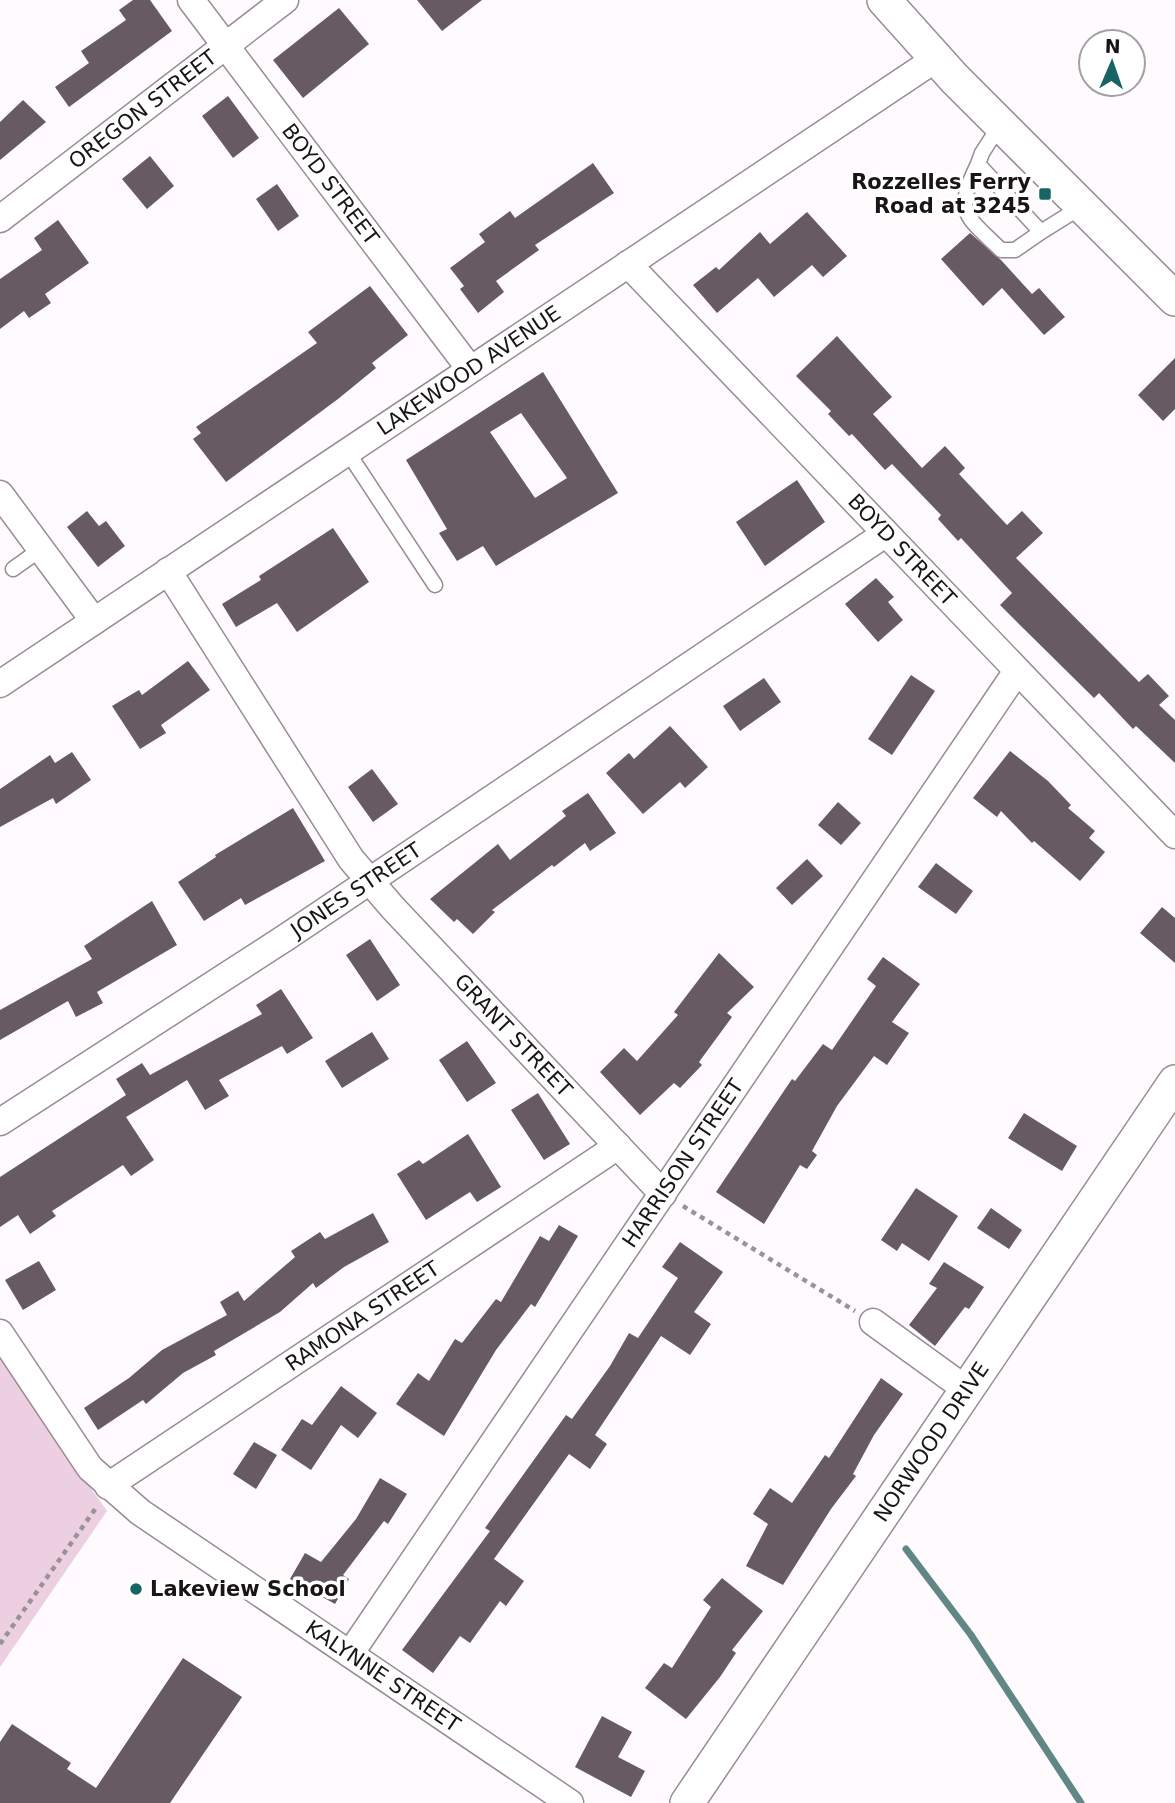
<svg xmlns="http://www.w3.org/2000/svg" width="1175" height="1803" font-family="'DejaVu Sans',sans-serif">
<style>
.green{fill:#edcfe2}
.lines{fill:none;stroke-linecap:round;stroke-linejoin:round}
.stream{stroke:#608786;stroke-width:7}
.building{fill:#685a63;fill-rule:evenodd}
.service-casing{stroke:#9a8b94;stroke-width:17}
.minor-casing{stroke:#9a8b94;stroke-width:29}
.tertiary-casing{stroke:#9a8b94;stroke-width:36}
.path{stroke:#989396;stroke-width:4.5;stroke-dasharray:5 5;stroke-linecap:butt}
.service{stroke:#fff;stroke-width:14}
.minor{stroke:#fff;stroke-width:26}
.tertiary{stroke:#fff;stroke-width:33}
.poi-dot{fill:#166564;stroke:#fff;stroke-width:2.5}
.labels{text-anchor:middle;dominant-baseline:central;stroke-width:7;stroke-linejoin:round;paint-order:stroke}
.street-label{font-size:21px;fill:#191417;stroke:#fff}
.poi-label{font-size:21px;font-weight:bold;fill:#191417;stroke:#fff;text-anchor:end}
</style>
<rect width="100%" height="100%" fill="#fefafd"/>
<path class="green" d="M0,1359L107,1511L0,1667Z"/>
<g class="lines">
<path class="stream" d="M906,1549L971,1635L1081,1803"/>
</g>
<path class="building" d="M133,0H150L172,31L69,107L55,87L89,63L81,51L126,20L119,10Z
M417,0H482L442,31Z
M339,8L369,44L303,98L273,60Z
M228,96L259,138L233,158L202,116Z
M23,100L46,122L0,160V122Z
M150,156L174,186L147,209L122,179Z
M593,163L614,193L535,245L539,250L496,281L504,292L478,313L460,289L464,286L450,268L485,242L479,234L510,211L515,218Z
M277,184L299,216L278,231L256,199Z
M807,212L847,256L823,277L812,265L774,297L758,278L717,313L693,285L716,267L719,270L760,232L770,244Z
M58,220L89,263L45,294L51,303L29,318L24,311L0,329V279L42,250L34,238Z
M970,233L1001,260L1032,294L1039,288L1065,317L1044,335L1002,288L983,306L941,259Z
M370,286L408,335L372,363L376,368L338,399L226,482L193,439L201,433L196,427L317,343L308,332Z
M837,336L892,397L873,414L922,468L945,446L965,468L959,474L1007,525L1022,511L1043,533L1016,558L1139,682L1148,674L1169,696L1159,705L1175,720V763L1136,726L1133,729L1099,693L1094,698L1023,628L1000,605L1012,593L961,538L958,541L938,519L941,515L892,464L885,470L852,434L849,436L828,414L831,411L796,376Z
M1175,358V409L1163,421L1138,395Z
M543,372L618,493L496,566L483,546L457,561L439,533L447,529L406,460ZM521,413L567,478L535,498L490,432Z
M797,480L825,522L765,566L736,522Z
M87,511L99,526L106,521L125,546L98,567L67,527Z
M333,528L369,582L297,632L277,603L236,627L222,604L261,580L259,576Z
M876,578L894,597L888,602L903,620L878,642L845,604Z
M188,661L210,690L161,725L166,733L140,749L112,706L139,690L142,695Z
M911,675L935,691L892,755L868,739Z
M764,678L781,702L740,731L723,706Z
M670,726L708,767L685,788L680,782L643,814L606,773L629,753L634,759Z
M1010,751L1048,781L1071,805L1068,808L1095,831L1089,838L1105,852L1080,881L1034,841L1032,843L1001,811L997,817L973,798Z
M72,752L91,780L56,804L53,798L0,827V789L50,755L55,763Z
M372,769L398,804L373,822L348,787Z
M588,793L616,833L590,851L585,843L554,867L552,865L492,910L495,912L473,934L457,919L454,922L430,899L498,844L510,860L566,816L562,811Z
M838,802L861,823L841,845L818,825Z
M293,808L325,861L245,905L241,898L204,921L178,882L216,857L215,855Z
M807,859L823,876L792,905L776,888Z
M936,863L973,891L956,914L918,887Z
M152,901L177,945L97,992L103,1003L76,1017L68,1001L0,1040V1010L92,959L84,946Z
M1162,907L1175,918V963L1140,933Z
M370,939L400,985L377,1001L346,955Z
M719,953L754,987L727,1013L732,1017L699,1062L702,1065L680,1088L674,1083L640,1115L600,1072L624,1048L637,1061L678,1015L674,1012Z
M883,957L920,984L892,1022L909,1033L887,1065L874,1056L837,1106L812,1151L817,1155L807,1169L800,1165L764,1224L716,1192L792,1079L795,1081L823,1044L832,1050L876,986L867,979Z
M281,989L313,1038L287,1054L282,1046L219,1080L229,1096L205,1110L187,1080L126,1117L154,1160L131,1176L123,1165L52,1211L56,1216L30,1234L18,1215L0,1227V1177L126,1095L116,1079L142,1063L150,1075L262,1014L256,1005Z
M372,1032L389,1059L342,1088L325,1061Z
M467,1041L496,1083L467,1102L439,1060Z
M538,1093L570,1144L544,1160L511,1110Z
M1024,1113L1077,1146L1062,1171L1008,1138Z
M468,1134L501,1187L477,1202L470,1192L426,1220L397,1174L419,1160L423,1164Z
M916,1188L958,1216L929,1261L902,1243L897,1251L881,1240Z
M991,1208L1022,1230L1009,1249L977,1228Z
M373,1213L389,1242L344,1267L316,1288L313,1283L280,1312L214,1351L216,1355L183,1373L146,1404L143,1400L98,1430L84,1408L129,1378L162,1350L227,1315L220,1302L238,1291L244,1301L295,1257L291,1251L320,1232L325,1239Z
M559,1225L578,1236L535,1307L531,1304L496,1350L444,1436L396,1404L418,1373L429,1381L455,1339L462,1343L496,1299L501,1302L540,1236L549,1241Z
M680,1242L723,1272L694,1312L711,1324L690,1355L661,1336L595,1435L607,1444L590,1469L569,1454L494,1559L524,1581L506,1606L500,1601L470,1643L460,1636L433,1673L402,1650L490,1531L485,1528L566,1415L572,1419L610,1366L629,1333L638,1338L678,1278L662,1267Z
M39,1261L56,1290L23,1310L5,1280Z
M944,1262L984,1287L969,1309L965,1307L935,1346L909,1325L937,1288L929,1284Z
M881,1378L903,1394L874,1435L853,1474L856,1476L831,1509L783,1585L746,1566L768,1524L753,1514L770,1488L792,1503L825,1455L829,1458Z
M341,1386L377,1413L358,1438L341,1425L311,1470L281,1450L302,1419L312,1425Z
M254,1442L277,1455L256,1489L233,1474Z
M380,1478L407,1494L388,1524L384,1521L343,1575L349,1579L335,1604L290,1579L305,1553L321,1562L356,1519Z
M722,1578L763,1611L732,1650L736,1653L720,1677L686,1719L645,1688L664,1663L672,1668L711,1607L703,1600Z
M183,1658L242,1697L170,1803H0V1742L12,1724L71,1763L67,1769L96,1788Z
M602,1716L632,1732L618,1757L645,1771L631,1797L575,1767Z"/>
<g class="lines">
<defs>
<path id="service" d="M1000,125L982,153L978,164L1041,232L1081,207
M978,164C954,213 965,215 1001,250H1015L1041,232
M347,451L435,585
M13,569L41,549"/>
<g id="minor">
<path id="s1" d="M191,0L470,369"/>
<path id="s2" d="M0,219L285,0"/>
<path id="s3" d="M628,264L1175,835"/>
<path d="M0,494L94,621"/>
<path id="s4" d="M168,571L351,859L393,908L663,1194"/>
<path id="s5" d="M0,684L937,58"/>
<path id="s6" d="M0,1122L288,936L885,534"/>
<path d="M873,1322L967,1390"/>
<path id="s7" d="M0,1333L90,1468L140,1512L570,1803"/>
<path id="s8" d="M108,1486L618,1146"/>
<path id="s9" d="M350,1654L1017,671"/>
</g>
<g id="tertiary">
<path d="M884,0L954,78L1175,299"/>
<path id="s10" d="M687,1803L1175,1082"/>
</g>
</defs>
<use href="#service" class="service-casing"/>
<use href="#minor" class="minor-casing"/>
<use href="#tertiary" class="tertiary-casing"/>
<path class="path" d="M683,1206L855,1311
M0,1644L98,1505"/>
<use href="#service" class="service"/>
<use href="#minor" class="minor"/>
<use href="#tertiary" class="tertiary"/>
</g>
<g class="poi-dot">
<rect x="1038" y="187" width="14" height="14" rx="3.5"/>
<circle cx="136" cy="1589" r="7"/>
</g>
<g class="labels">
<g class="street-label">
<text stroke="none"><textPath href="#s2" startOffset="180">OREGON STREET</textPath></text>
<text stroke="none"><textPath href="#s1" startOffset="231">BOYD STREET</textPath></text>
<text stroke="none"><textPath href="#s5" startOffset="564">LAKEWOOD AVENUE</textPath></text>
<text stroke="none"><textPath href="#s3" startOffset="396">BOYD STREET</textPath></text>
<text stroke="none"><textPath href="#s6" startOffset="425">JONES STREET</textPath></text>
<text stroke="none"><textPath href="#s4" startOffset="581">GRANT STREET</textPath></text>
<text stroke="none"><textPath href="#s9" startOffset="593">HARRISON STREET</textPath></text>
<text stroke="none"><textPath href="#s8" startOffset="306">RAMONA STREET</textPath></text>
<text stroke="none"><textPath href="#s10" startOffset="436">NORWOOD DRIVE</textPath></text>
<text stroke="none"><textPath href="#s7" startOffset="522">KALYNNE STREET</textPath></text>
</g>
<g class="poi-label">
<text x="1031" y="182">Rozzelles Ferry<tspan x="1031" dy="24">Road at 3245</tspan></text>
<text x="150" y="1589" text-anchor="start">Lakeview School</text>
</g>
</g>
<g transform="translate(1112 63) rotate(2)"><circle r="33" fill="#ffffff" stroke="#a3a1a2" stroke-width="2"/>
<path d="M0-5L12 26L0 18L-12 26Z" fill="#166564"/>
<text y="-10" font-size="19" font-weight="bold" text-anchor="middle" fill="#191417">N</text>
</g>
</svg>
